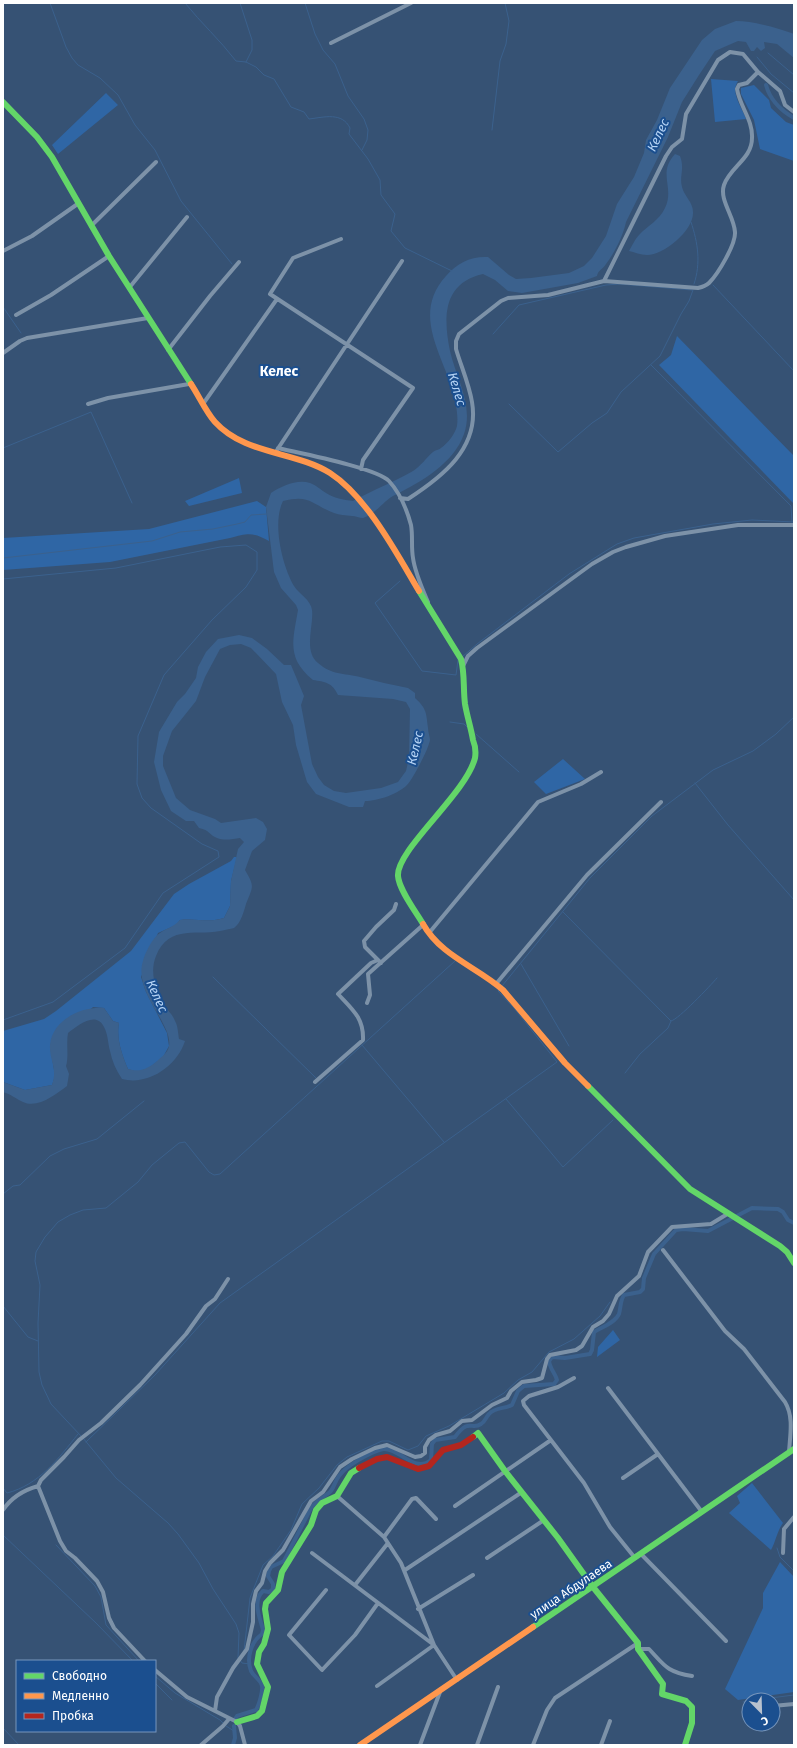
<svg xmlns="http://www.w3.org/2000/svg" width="797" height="1748" font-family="'Fira Sans',sans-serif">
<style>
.green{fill:#2f66a5}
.water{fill:#3b618d}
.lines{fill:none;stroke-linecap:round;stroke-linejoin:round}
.stream{stroke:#3b618d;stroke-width:1}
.canal{stroke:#3b618d;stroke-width:4}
.street{stroke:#7d92a8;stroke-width:4}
.fast{stroke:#63d668;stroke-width:6}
.slow{stroke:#ff974d;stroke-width:6}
.jam{stroke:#b3261e;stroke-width:6}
.labels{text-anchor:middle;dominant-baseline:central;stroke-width:4;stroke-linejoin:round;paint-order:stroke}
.street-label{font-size:12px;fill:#fff;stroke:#1b4f8f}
.water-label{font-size:13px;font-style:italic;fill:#b5d3f5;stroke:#1b4f8f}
.quarter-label{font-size:14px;font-weight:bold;fill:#fff;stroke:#1b4f8f}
</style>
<rect width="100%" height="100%" fill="#365274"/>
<path class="green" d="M711,79L738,81C730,93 742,107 746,119L715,122Z
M754,85L769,100L771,108L786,122L794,125V161L760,149L754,120L741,94V88Z
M106,93L118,105L58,154L52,145Z
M677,336L794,456V504L659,365L671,355Z
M239,478L242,493L189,506L185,501Z
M257,501L266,507L269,541C253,532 248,533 230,538L110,562L3,570V538L149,529Z
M563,759L585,779L546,794L534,782Z
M234,857H237L231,881L230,906L224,918C210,923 195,918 180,920L176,925L158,933L141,977L146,992L167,1033L169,1046L163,1057L149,1068L137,1072L128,1069C122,1055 116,1038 119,1023L113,1021L104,1008L93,1007L50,1045L55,1076L52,1085L25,1090L3,1082V1031L44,1019L56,1011L131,951L174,894L189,884L231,861Z
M613,1330L620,1340L597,1357L598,1347Z
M752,1483L783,1523C777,1531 776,1541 771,1550L729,1513L740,1503L737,1496Z
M780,1562L794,1577V1692L738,1700L725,1689L763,1608V1593Z"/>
<path class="water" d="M736,21C753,21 778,28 794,34V58L777,44L764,42L765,48L761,51L757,47L754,51H751L746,42L738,41L715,51L699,75L682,102L668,137L626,222C623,236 615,252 606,264C603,269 598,270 597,276L578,283L522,293L508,291L495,280L483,274C443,283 443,317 450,351C456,378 474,405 464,434C454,463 421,482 395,495C384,500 376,514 363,518C360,518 355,516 352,516C346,515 339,515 334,513C311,504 310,494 283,501C272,523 282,565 294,586C299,594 311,600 312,610C314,625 303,651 318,663C332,675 343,673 360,677C376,681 392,685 408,688L415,693V698C427,709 426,713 428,728C428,732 430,737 430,740C429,748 413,779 407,785C398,794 378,801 365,801L363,807H349L316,794L307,782L296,745L293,725L282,702L276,674L251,648L241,644L230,645L220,649L205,677L196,701L172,731L163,756V766L176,798L190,810L215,819L221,823L256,818L263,822L267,829L265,840L252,851L245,870C255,887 253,886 246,904C244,911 241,923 234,928C232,929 227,929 225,930C199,937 169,923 156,956C149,973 156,991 165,1006C168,1011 173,1015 175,1021C178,1026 178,1033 179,1039L185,1041C177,1066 148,1086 122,1079C116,1070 112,1061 110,1051C108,1044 108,1034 104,1027C96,1010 77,1026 68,1033C66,1044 69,1056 66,1066L69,1074L67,1086C56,1094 38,1109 23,1102C16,1099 11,1094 3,1092V1082L25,1090L52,1085C58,1068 49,1060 50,1045C52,1020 82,1006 104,1008L113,1021L119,1023C116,1038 122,1055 128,1069C139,1072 146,1070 156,1062C160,1058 168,1053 169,1046C173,1024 133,992 143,961C145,953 153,937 160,933C167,928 174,927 180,920C195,918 210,923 224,918L230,906L231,881L238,849L244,842L240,838C233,839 224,841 217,838C209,835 210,830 199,828L194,821H186L171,811L161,790L154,762L159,732L177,702L185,694L196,678L198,667L206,652L218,639L239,635L252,638L267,649L284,665H291L304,696L301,705L312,764L318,777L324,785L334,791L346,793L381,788L398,782L406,771L409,758L410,709L406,702L393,699L338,695C332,682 325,682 313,680C286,658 293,640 298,610L296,605L281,588L274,572L266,507L271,493C282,486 297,479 310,483C316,485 321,490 326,493C334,498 343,500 353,501C373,490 394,482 413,471C421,466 426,458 433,452C435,450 439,450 441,448C448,443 455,434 457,426C458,419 457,412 456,405C449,361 408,318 446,276C457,263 471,256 488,257L509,275L516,279L531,278L569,273L584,266L592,258L606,236L617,204L634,177L644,153L646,140L657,120L670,88L702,40L715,29Z
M675,154L680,156C685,169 679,176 682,187C684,196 693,202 693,212C694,230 664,255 647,255C641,255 634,252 629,251C632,246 635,239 639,235C648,225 659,221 665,208C675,187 657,174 675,154Z"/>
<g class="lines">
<path class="stream" d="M50,3L66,47L72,58L78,65L100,78L118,95L135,125L155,150L181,201L232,264
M185,3C201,23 220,40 236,61L246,62L256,67L264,75L274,79L291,107L304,112L309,119C325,117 342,112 350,128L349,134L368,159L380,180L381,195L395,214L391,231L405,248L452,271
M240,3L252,40V50L246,62
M305,3L315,34L323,50L335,64L348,96L364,119L368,130L367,140L362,150
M768,53L794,75
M757,57L771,74L794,93
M492,130L500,61L506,44L509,21L505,3
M691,222C698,243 701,263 694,284
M713,285L794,371
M3,307L21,333
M493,334L519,305L606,285L620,284L692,290
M651,365L791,506L792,522
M509,404L558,452L592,423L607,413L621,392L660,356L681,314L689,301L693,290
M3,448L91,412L132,503
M3,558L152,541L180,532L213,529L237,524L245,522L251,515L267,514
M3,579L116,568L220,547L246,545L257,552V570L246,587L212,620L164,675L138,736L137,784L142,798L151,808L202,844L218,851L219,857L163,893L125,948L53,1002L3,1020
M400,581L375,603L422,671L456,675L458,660
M462,657L477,644L569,574L617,544L634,538L713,524L752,520L794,522
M450,722L464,724L467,727
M476,734L519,772
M695,783L728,825L794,900
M563,912L671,1021C679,1019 710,986 717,978
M521,964L569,1046
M213,977L316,1078
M502,986L590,878L652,816L713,770L753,751L776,734L794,717
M362,1045L444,1142
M625,1073L640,1054L668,1028L671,1021
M506,1099L563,1167L613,1120
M3,1194L13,1186L20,1185L50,1156L64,1149L97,1139L144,1101
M3,1306L28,1337L38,1341
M81,1436L51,1404L42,1385L39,1372L38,1323L40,1285L35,1261L36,1252L45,1237L58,1222L70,1215L83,1210L106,1208L138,1182L152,1165L179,1143L185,1142L209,1172L214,1175L220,1174L455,961
M83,1438L116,1478L168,1523L178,1534L199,1563L213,1589L236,1624L239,1633L238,1658
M86,1442L155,1375L220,1303L557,1062L514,1008L498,991L499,990
M3,1488L7,1493C39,1485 59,1458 78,1434
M3,1535L96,1623L133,1661
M56,1545L95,1586L101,1597L106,1625L139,1661
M777,1548L780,1557L794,1571
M244,1651L250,1598L263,1565L273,1556L291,1530L302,1504L319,1488L337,1465L347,1457L382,1441H389L408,1450L418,1446L426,1436L449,1426L504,1393L518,1380L532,1372L549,1352L574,1339L600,1316L610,1302
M240,1660L242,1663L250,1664
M155,1676L175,1693L220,1720L224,1724
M155,1683L172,1700
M755,1700L794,1695
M743,1702L749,1701
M226,1726L234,1731
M3,1728L19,1745"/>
<path class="canal" d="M766,85C770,100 780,110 794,118
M235,1719L237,1716L256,1710C259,1705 263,1691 262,1686C261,1680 254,1677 251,1671C246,1658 251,1642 262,1634L263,1630C260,1618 252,1601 263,1591L269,1592L273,1589V1584L268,1576L269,1571L271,1567L284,1561L311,1508C316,1500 323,1498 330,1492C334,1488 335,1481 339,1476C346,1466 370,1452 383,1449C399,1447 414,1474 431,1460L432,1444L435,1440L455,1437C470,1417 471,1431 481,1424C485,1422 486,1417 489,1414C495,1407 504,1409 512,1405L518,1391L524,1386L554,1384L557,1380C555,1373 550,1369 549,1361L552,1357L565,1358L590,1354L592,1350L594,1332C602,1327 615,1323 619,1314C621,1307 620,1301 624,1295L640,1292L643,1289L644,1278L654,1254L676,1230L683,1229L708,1231L752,1208L778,1209L783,1212L788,1220L794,1223
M233,1745L235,1738L234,1726"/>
<path class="street" d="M331,43L411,3
M91,226L156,162
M341,239L293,258L270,294L413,388L363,460L361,469
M3,251L32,236L79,203
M604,281L666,156L672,147L682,139L686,114L718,60L730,52L743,54L758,72L780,91L785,105L794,112
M129,288L187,217
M16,315L51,295L109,256
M168,350L210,296L239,262
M3,353L20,341L27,338L148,318
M88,404L108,398L189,384
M203,404L277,299
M278,448C299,453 377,468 389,481C399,492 407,510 411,525C413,536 411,547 413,558C415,573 422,588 428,602
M277,450L402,261
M400,498L408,499C442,477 480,448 472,402C469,384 461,366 456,349V341L459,334L501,301L508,298L548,295L604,281L698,288C702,287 706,286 709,283C718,274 736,244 735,232C734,216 719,200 724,185C730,167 752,159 752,138C753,120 740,107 737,89L739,85L747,83L758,72
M463,666L468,656L477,648L592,564L613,552L626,547L665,536L738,525H794
M429,933L538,802L581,784L601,772
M378,960L365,947L364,941L376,927L394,910L396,904
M496,984L587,875L661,802
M367,1003L370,995L368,974L423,925
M315,1082L363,1040C364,1018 352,1009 338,994L371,963L378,960L381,963
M663,1250L725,1331L744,1349L785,1402C794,1417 790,1435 789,1452
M574,1378L558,1387L529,1396L523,1401L524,1405L584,1483L610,1527L635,1558
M608,1388L702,1512
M623,1478L658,1454
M337,1496L384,1537L401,1563L434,1645L377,1686
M455,1506L551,1440
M3,1510C11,1498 24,1490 38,1486
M384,1537L412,1499L416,1498L436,1519
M312,1553L434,1645L457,1680
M783,1553L784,1529L794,1517
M641,1554L726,1641
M487,1558L544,1520
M405,1570L522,1492
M355,1585L388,1543
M326,1590L289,1635L322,1670L355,1635L378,1603
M418,1609L473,1575
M638,1649H649C665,1666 667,1672 692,1676
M145,1661L114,1628L109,1618L103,1592L97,1581L75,1558L66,1551L60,1541L38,1486L41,1480L64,1457L79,1440L101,1423L140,1385L186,1334L206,1306L215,1299L228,1279
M155,1670L187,1697L237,1722L240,1726L245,1745
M773,1706L794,1704
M745,1709L749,1708
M215,1711L217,1697L233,1668L247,1649L253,1622V1604L256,1591L262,1583L265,1571L270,1563L283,1550L311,1501L323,1492L340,1467L352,1459L375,1448L387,1445L415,1457L421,1456L425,1453V1447L429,1440L436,1435L450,1431L462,1421L472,1420L492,1405L507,1398L511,1391L522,1382L536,1380L542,1378L547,1359L550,1355L576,1350L582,1346L593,1327L603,1321L609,1314L617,1296L639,1276L648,1252L672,1227L711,1224L729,1213
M201,1745L223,1726L229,1719
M420,1745L440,1692
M477,1745L498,1687
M533,1745L547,1710L555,1698L638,1643
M601,1745L610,1721"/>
<path class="fast" d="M3,102L37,137L52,157L109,256L191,384
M419,591L461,659C465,674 463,689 465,704C467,716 471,728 473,740C475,745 476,752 475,758C466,794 396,850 398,876C399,890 416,912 423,924
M588,1086L690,1189L780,1246L787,1252L794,1263
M473,1437L478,1433L505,1471L558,1538L593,1587L638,1643V1649L663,1684L662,1694L686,1701L692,1707V1723L685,1745
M533,1627L794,1449
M237,1722L257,1716L262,1711L268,1687L257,1664L259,1652L264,1644L268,1629L265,1609L266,1603L278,1590L282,1572L311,1525L316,1510L322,1503L337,1496L351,1473L359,1468"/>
<path class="slow" d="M191,384C199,396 206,412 215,422C245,455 295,451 330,473C367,497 397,554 419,591
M423,924C441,956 477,967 503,990L565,1063L588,1086
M360,1745L533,1627"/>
<path class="jam" d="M359,1468L377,1459L387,1457L418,1469L429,1466L443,1450L461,1445L473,1437"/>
</g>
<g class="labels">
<g class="street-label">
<text transform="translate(571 1589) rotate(-34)">улица Абдулаева</text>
</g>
<g class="water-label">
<text transform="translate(658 135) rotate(-65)">Келес</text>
<text transform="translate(457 389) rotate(73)">Келес</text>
<text transform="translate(415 748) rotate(-77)">Келес</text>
<text transform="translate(157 996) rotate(66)">Келес</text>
</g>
<g class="quarter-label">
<text x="279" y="371">Келес</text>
</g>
</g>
<rect width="797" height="1748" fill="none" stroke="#ffffff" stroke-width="8"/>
<rect x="16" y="1660" width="140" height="72" fill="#1b4f8f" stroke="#7695bc"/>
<rect x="24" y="1673" width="20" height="6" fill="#63d668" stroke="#7695bc"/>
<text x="52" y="1680" font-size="12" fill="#ffffff">Свободно</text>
<rect x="24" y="1693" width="20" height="6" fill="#ff974d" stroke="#7695bc"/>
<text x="52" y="1700" font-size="12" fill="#ffffff">Медленно</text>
<rect x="24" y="1713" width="20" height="6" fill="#b3261e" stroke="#7695bc"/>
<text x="52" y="1720" font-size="12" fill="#ffffff">Пробка</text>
<g transform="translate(761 1712) rotate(157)"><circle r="19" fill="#1b4f8f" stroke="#7695bc"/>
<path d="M0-3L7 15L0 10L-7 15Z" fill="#b9c2ce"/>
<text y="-6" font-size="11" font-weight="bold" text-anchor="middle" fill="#ffffff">С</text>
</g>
</svg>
